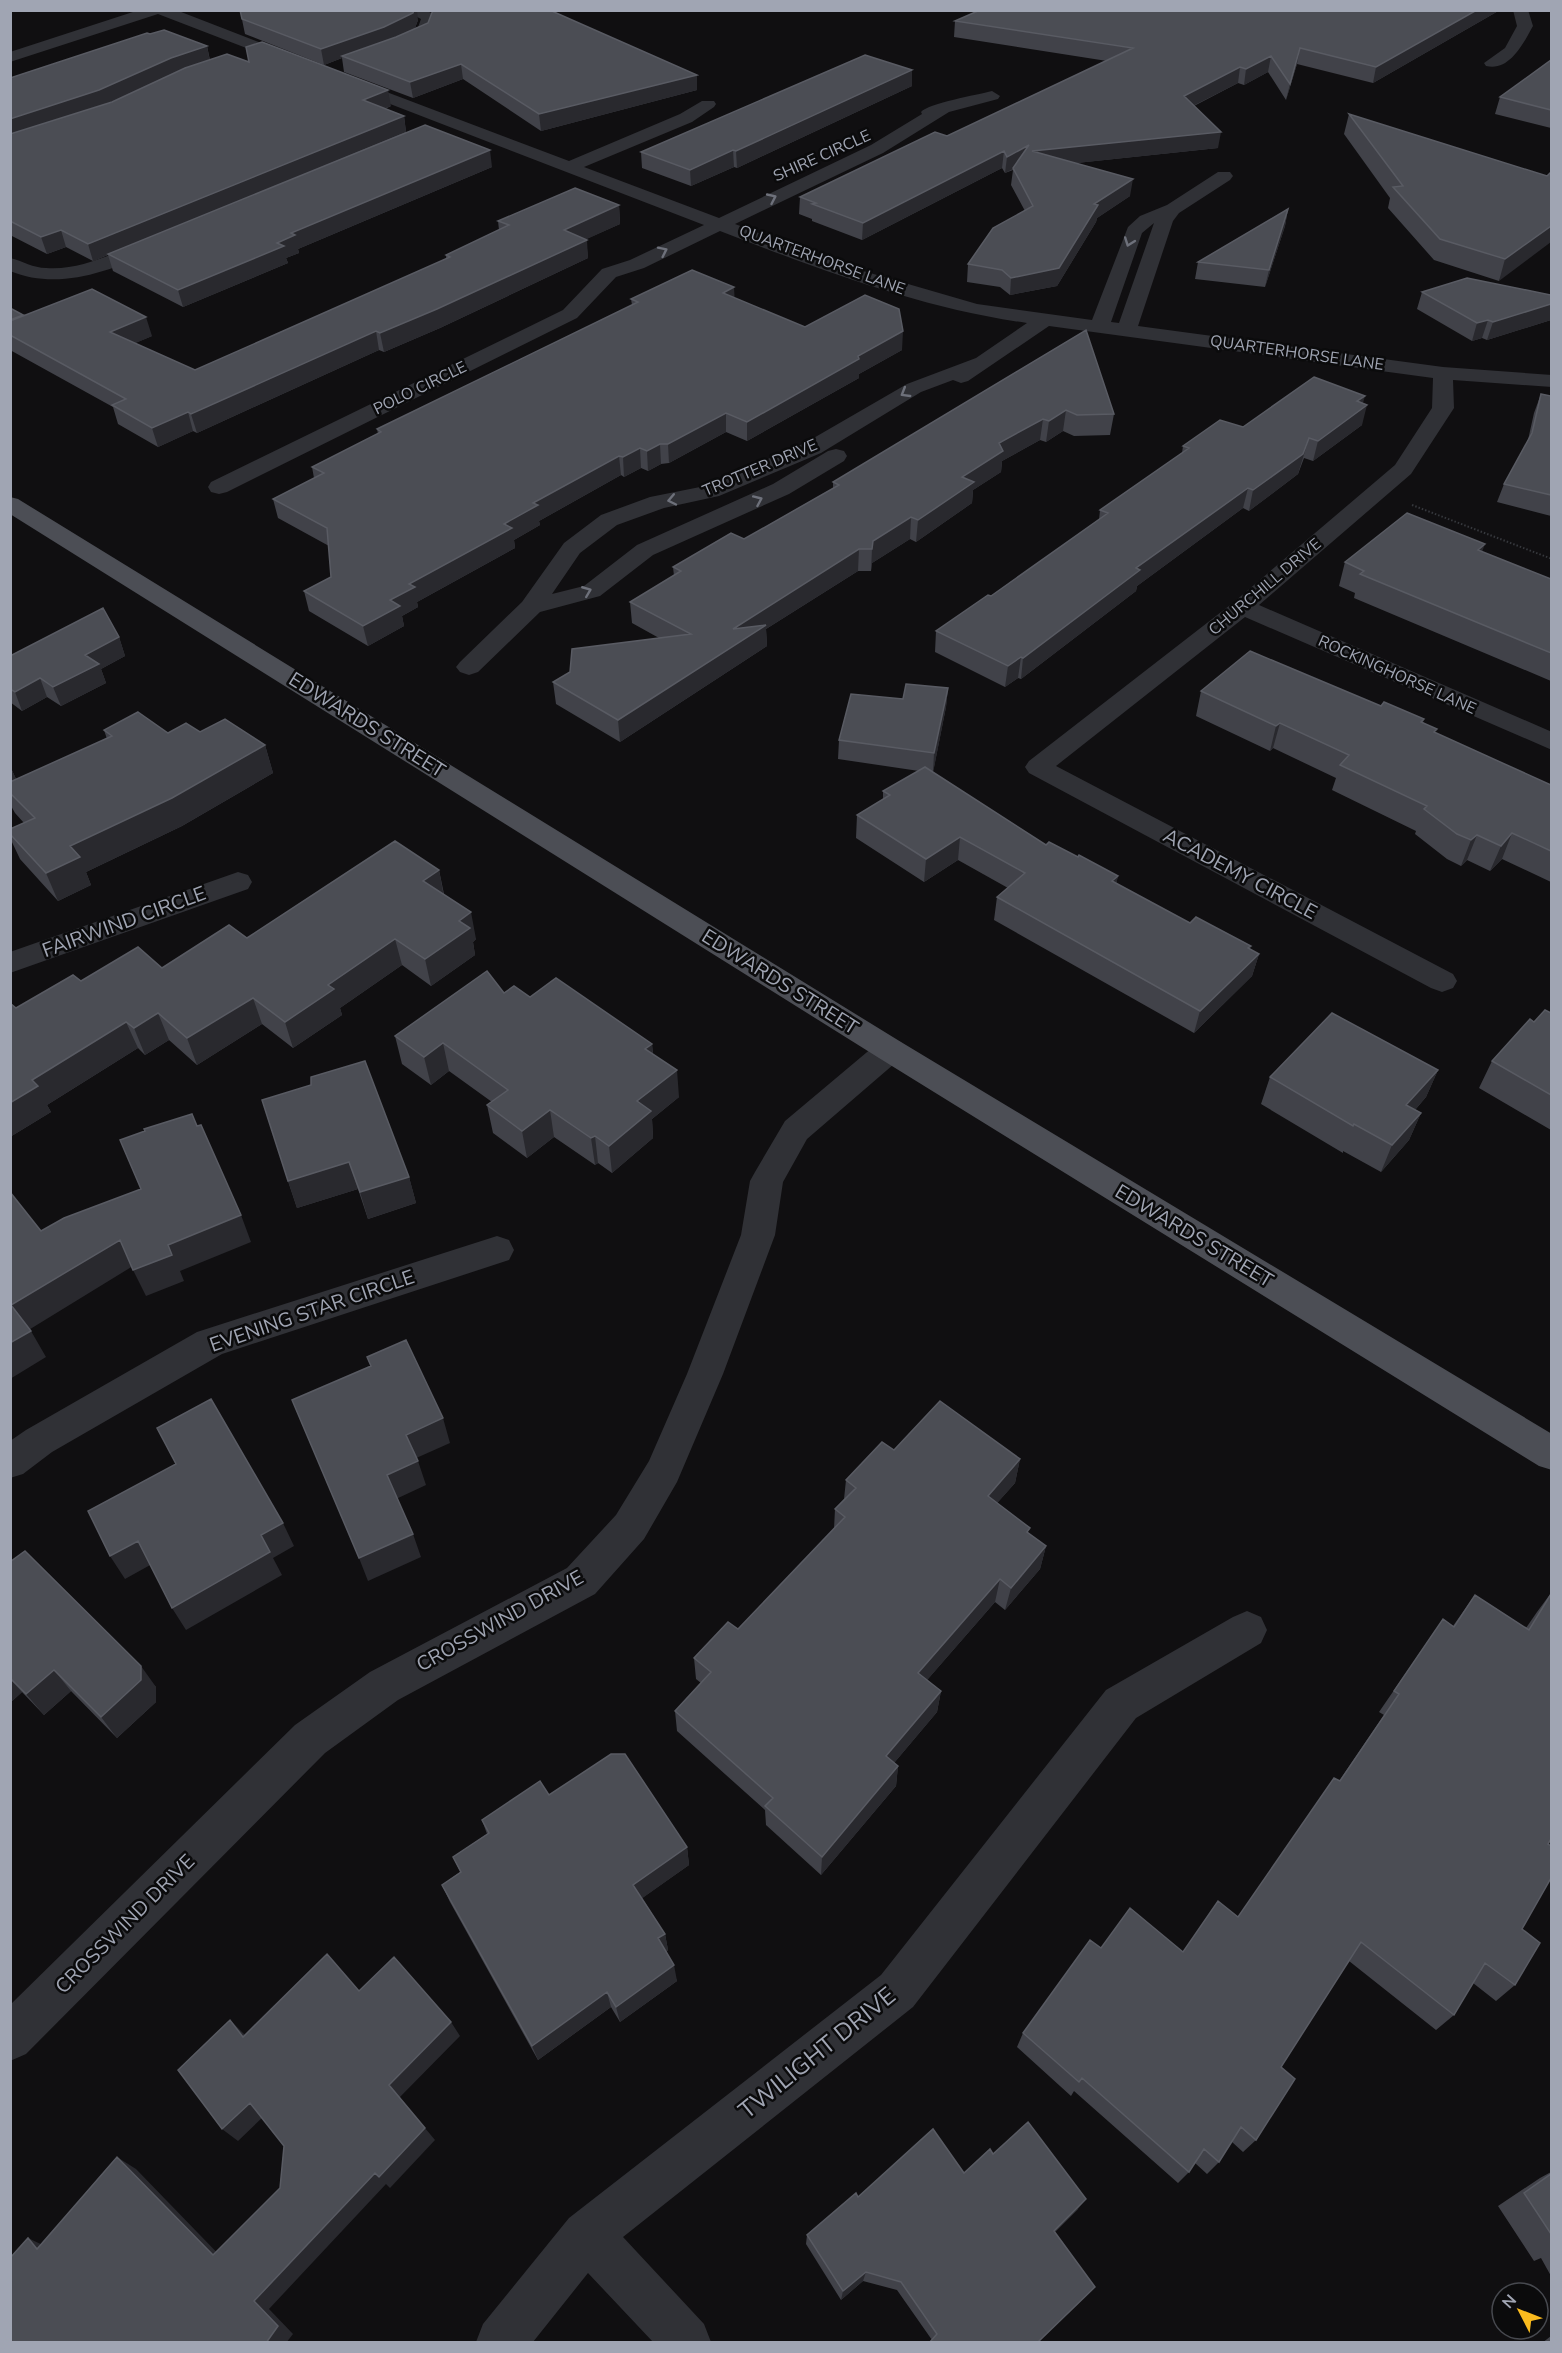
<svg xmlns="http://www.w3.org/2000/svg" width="1562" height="2353" font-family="'Nunito Sans',sans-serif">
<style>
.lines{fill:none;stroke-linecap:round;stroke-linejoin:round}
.path{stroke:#36383d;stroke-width:2;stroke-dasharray:1.5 2;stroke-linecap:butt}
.minor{fill:#303136;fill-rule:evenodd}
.major{fill:#4c4e55;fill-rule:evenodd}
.wall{fill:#414249}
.shaded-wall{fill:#29292e}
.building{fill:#4b4d54;stroke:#595b63;stroke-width:1.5}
.oneway{stroke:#6e717b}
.labels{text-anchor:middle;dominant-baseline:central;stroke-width:5;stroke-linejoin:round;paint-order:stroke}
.far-street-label{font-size:16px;fill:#a0a5b3;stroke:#0b0b0c}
.street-label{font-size:20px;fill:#a0a5b3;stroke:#0b0b0c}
.near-street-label{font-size:24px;fill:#a0a5b3;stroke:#0b0b0c}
</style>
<rect width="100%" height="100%" fill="#100f11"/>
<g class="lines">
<path class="path" d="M1412,505L1552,559"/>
<path class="minor" d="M139,10H176L300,58L302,61L300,64H288L158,14L10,62V52Z
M404,10C415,10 428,8 437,17L429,36L399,49H389L386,46L389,43L417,30L421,19Z
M1513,10H1528L1533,26C1524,42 1510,72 1486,66L1484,63L1505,48L1517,26Z
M347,77L569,161L680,114L702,101H714L716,104L714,107L692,122L584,167L719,218L871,145L922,114L921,112C929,103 977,95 992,91L1000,96L998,99L949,112L883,153L735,224L846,266L977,304L1092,320L1128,227L1140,216L1167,205L1218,172H1230L1233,176L1230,180L1179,213L1173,221L1138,326L1443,367L1552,375V387L1453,380L1454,408L1411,474L1259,605L1552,732V750L1245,617L1056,766L1453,974L1457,981L1453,988L1442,992L1431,988L1029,773L1025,767L1029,761L1234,602L1395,465L1432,408L1433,378L1049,326L968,381L961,383L953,380L921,392L821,453L719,496L664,508L617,525L580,553L552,594L584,586L637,545L773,484L828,451L836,449L844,451L847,456L844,461L789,494L653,555L600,596L540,612L478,672L469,675L460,672L456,667L460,662L522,602L564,543L601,515L650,497L705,486L805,443L907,384L976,358L1027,323C920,308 821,270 720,231L644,268L616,277L577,318L227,492L219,494L211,492L208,487L211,482L563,310L602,269L630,260L704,225L341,85L339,82L341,79ZM1154,223L1119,323L1111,322L1142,233Z
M153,240L160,242L162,246L160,250C112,269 61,292 10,271V258C23,261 33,268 46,268C85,271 117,249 153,240Z
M238,872L248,875L252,882L248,889L10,973V952Z
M890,1039L901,1042L906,1050L901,1058L807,1139L783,1182L775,1235L723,1374L677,1482L644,1539L595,1594L398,1700L325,1753L26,2054L10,2061V2005L295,1725L370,1672L567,1568L616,1515L649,1461L687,1374L741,1235L750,1181L755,1172L785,1121L879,1042Z
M497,1236L509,1240L514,1250L509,1260L222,1354L52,1452L23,1474L10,1478V1441L26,1430L197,1332Z
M1247,1611L1261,1617L1267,1630L1261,1643L1136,1718L913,2007L623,2237L704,2324L711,2342H653L588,2273L533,2342H476L483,2324L569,2218L881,1975L1106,1690L1233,1617Z"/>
<path class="major" d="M10,497L18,499L901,1042L1552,1434V1470L1539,1466L879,1058L10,514Z"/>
</g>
<path class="wall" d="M240,10L418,20L415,28L428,23L432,12L431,10H550L697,90L541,131L463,79L413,98L344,72L342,58L324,65L245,34Z
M1500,10L1373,83L1297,64L1286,100L1268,72L1244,85L1238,83L1194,106L1218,148L1076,163L1130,196L1097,218L1096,222L1057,286L1010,295L1000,287L967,282L968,264L1025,211L1011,185L1013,170L1005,173L1002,168L862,240L812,221V219L799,214L800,197L947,136L1107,61L954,37L955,21Z
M207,46L210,60L249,62L391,106L385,109L404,116L406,132L492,167L298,249L299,253L286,258L288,263L183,307L113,271L108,255L93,261L66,247L47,254L10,235V78Z
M1551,60V128L1495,114L1500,97Z
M912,70V86L737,168L734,167L691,186L642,168L641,152Z
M1349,114L1547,176L1499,281L1434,260L1388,208L1390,198L1344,134Z
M619,205L620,224L586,239L588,258L440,328L384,352L379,350L197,433L193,431L158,447L118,424L113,407L10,350V308L23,316L152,336L135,343L195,370L446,259V255L499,230L498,221Z
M1288,209L1285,226L1265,287L1195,279L1198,262Z
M734,287V298L805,327L902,350L859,374V378L747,441L726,432L669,463L661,464L648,471L641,468L624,477L621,475L539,521L540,525L514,540L515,548L417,602L418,607L402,616L404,626L368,646L309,611L304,591L331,577L329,546L278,518L273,499L314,478L312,467L378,434L377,429L632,305L631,299Z
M1422,292L1551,295V320L1487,340L1482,338L1472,341L1417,309Z
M1086,330L1114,414L1110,435L1074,436L1063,431L1046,442L1040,440L1002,461L1001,472L973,490L972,503L916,542L910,539L872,563L871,571H858L766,629L767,646L620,742L556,704L553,682L659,638L632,623L630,602L674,576L673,567L744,539L833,488V482Z
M1541,394L1551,396V516L1497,502L1504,484L1528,440L1534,413Z
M1363,404L1362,425L1313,461L1304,458L1298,474L1249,511L1243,508L1137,586L1136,591L1021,679L1018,678L1005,687L935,652L936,631L991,596L1099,520L1100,510L1182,453L1183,446L1243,427Z
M1482,552L1551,579V681L1354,598L1355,593L1339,586L1345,562Z
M119,637L125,656L101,669L106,683L61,706L47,697L22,711L10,702V656Z
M948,688L946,707L933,772L1046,845L1078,857L1118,876L1116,883L1190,923L1250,949L1259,954L1252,976L1194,1033L994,920L997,897L1008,888L958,860L924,882L856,838L857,815L883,800V791L919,771L838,759L839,740L903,699Z
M1201,691L1381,706L1424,719L1423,722L1435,733L1551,785V882L1502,859L1490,871L1467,860L1461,866L1447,859L1415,834L1416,831L1332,790L1336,778L1273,748L1270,751L1196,716Z
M104,730L168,733L200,732L265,745L273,773L182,826L86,872L91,885L58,901L20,859L10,838V829L24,823L15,813L10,804V766L16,779L107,739Z
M439,870L444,894L476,939L473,942L475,955L431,986L402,965L340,1008L342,1015L293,1048L262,1024L197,1065L169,1040L145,1055L138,1048L47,1105L51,1112L10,1137V1003L16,1008L81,981L162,968Z
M504,993L530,997L652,1044L653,1054L679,1097L652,1119L653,1138L612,1173L598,1163L595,1165L554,1137L527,1158L493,1133L487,1105L492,1102L449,1071L431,1085L402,1064L395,1036Z
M1551,1013V1130L1479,1088L1492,1061L1534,1022Z
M1438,1070L1426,1097L1415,1110L1421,1113L1409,1140L1381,1172L1343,1151V1153L1261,1104L1270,1077Z
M311,1085L409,1177L416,1203L368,1219L358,1189L297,1208L288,1181Z
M894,1450L1020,1459L1015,1483L997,1503L1029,1534L1046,1546L1040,1569L1005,1610L995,1602L927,1680L941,1691L937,1712L894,1763L898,1766L896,1786L821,1875L766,1825L765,1810L677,1731L675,1711L701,1683L696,1679L694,1658L738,1629L834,1529L835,1509L844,1499L846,1480Z
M10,1562L156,1687V1702L117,1738L71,1691L44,1715L22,1692L10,1703Z
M1551,1593V1839L1548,1844L1522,1929L1515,1985L1496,2001L1473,1983L1454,2015L1436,2030L1349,1961L1281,2067L1256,2140L1243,2152L1232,2142L1219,2162L1207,2174L1195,2163L1189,2172L1178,2183L1074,2091L1071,2096L1017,2047L1023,2033L1101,1948L1183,1952L1238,1917L1339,1781L1384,1715L1379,1712L1443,1619L1453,1626L1475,1595L1526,1628L1537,1612Z
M549,1795L687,1847L689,1865L642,1898L665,1934L668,1950L666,1952L677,1981L620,2022L611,2007L538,2060L450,1902L442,1885L460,1872L453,1857L487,1834L482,1820Z
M993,2154L1078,2209L1055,2232L1038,2342L932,2340L897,2290L863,2281L841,2300L806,2244L807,2235L858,2197L964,2173Z
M1551,2172V2276L1541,2258L1534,2261L1498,2206L1540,2178Z
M1551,2336V2343H1542Z"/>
<path class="shaded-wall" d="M414,10H417L418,20L415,28L386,43L342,56V58L324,65L321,49Z
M1477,10H1500L1373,83L1376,67Z
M207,46L210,62L103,106L10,137V119L171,58Z
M1300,48L1297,64L1286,100L1290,84Z
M1271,56L1268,72L1244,85L1246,69Z
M461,64L463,79L413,98L410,82Z
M1240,67L1238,83L1181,112L1184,96Z
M912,70V86L737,168L736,151Z
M697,75V90L541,131L539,114Z
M388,90L391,106L365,116L363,100Z
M404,116L406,132L93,261L88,244Z
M1221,132L1218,148L1030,168L1032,151Z
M1029,145L1027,162L1005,173L1007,157Z
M490,150L492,167L298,249L299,253L286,258L288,263L183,307L178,290L277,243L291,233Z
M733,150L734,167L691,186L690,170Z
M1004,151L1002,168L862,240L863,223Z
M1133,179L1130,196L1097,218L1096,222L1057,286L1010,295L1011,278L1094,204Z
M619,205L620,224L565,249L564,230Z
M1288,209L1285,226L1265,287L1269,270Z
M1551,226V242L1499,281L1505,259Z
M61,230L66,247L47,254L41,237Z
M587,240L588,258L440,328L384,352L380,333Z
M734,287L735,306L723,293Z
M1551,304V320L1487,340L1493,322Z
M146,317L152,336L115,352L110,332Z
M1488,320L1482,338L1472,341L1477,323Z
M376,331L379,350L197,433L191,414Z
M903,331L902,350L859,374V378L747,441V422L858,356Z
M1365,396L1361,410L1367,405L1362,425L1313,461L1318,441L1357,401Z
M1066,410L1063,431L1046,442L1049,421Z
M188,412L193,431L158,447L152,428Z
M726,413V432L669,463L668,444Z
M1043,419L1040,440L1002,461L1001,472L973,490L972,503L916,542L918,520L962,477L999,443Z
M1309,438L1298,474L1249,511L1253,490Z
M660,444L661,464L648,471L647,451Z
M640,448L641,468L624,477L623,457Z
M619,456L621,475L539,521L540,525L514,540L515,548L417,602L418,607L402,616L404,626L368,646L363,626L409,584L504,524L533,503Z
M1248,488L1243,508L1137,586L1136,591L1021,679L1023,658L1136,568Z
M911,517L910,539L872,563L871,571L872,549L873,541Z
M1485,544L1476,568L1478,550Z
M859,549L858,571L766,629L767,646L620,742L618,720L733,629Z
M119,637L125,656L101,669L106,683L61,706L53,687L85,655Z
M1021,657L1018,678L1005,687L1008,666Z
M40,678L47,697L22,711L15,692Z
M948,688L946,707L933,773L934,753Z
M1280,723L1273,748L1270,751L1276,726Z
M265,745L273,773L182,826L86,872L91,885L58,901L46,873L70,846Z
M10,766L17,781L10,784Z
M1512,833L1502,859L1490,871L1501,846Z
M1477,835L1467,860L1461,866L1471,840Z
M960,837L958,860L924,882L926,859Z
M439,870L444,897L423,881Z
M1118,876L1113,898L1112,881Z
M471,912L476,939L473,942L475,955L431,986L425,959L459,921Z
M395,939L402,965L340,1008L342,1015L293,1048L285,1022L328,985Z
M1251,946L1244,968L1259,954L1252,976L1194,1033L1200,1011Z
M253,998L262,1024L197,1065L187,1038Z
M158,1013L169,1040L145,1055L134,1028Z
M126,1022L138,1048L47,1105L51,1112L10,1137V1103L32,1080Z
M443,1043L449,1071L431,1085L424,1057Z
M652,1044L654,1071L645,1049Z
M677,1070L679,1097L652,1119L653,1138L612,1173L609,1146L637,1101Z
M1438,1070L1426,1097L1395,1133L1406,1105Z
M550,1110L554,1137L527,1158L522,1131Z
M1421,1113L1409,1140L1381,1172L1392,1145Z
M595,1136L598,1163L595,1165L591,1138Z
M349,1162L358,1189L297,1208L288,1181Z
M409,1177L416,1203L368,1219L360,1192Z
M241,1215L251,1242L180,1271L184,1281L146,1296L133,1270L168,1245Z
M120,1240L133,1266L27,1331L11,1305Z
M31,1331L46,1357L10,1379V1343Z
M443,1418L450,1443L414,1459L406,1435Z
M1020,1459L1015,1483L983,1519L988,1496Z
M418,1461L426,1485L396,1499L387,1475Z
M283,1523L294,1546L273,1558L282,1575L186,1630L172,1608L261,1535Z
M413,1534L421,1557L368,1581L359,1558Z
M138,1541L152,1564L125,1579L110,1556Z
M1046,1546L1040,1569L1005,1610L1011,1588Z
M1000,1579L995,1602L915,1694L918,1673Z
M141,1666L156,1687V1702L117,1738L101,1717Z
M54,1670L71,1691L44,1715L26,1694Z
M10,1679L22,1692L10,1703Z
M941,1691L937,1712L884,1775L886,1756Z
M898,1766L896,1786L821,1875L822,1857Z
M687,1847L689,1865L637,1902L633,1885Z
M665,1934L668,1950L661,1955L658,1938Z
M674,1965L677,1981L620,2022L616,2007Z
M607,1992L611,2007L538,2060L532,2046Z
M230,2020L244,2034L257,2051L243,2037Z
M451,2022L460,2036L399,2098L389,2085Z
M250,2103L264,2116L238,2141L222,2129Z
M425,2128L435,2140L390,2188L386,2184L269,2309L293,2334L286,2343H266L254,2301L375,2173Z
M117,2157L136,2169L229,2265L213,2255Z
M1086,2199L1078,2209L1046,2240L1054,2231Z
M28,2238L49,2248L37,2249Z
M866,2272L863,2281L841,2300L843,2291Z"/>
<path class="building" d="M240,10H414L413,13L384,27L321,49L242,19Z
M433,10H550L554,12L697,75L539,114L461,64L410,82L342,56L396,37L428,23Z
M980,10H1477L1376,67L1300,48L1290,84L1271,56L1246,69L1240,67L1184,96L1221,132L1032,151L1133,179L1094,204L1098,205L1059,268L1011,278L1002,270L968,264L993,228L1033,206L1013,168L1029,145L1007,157L1004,151L863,223L812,204L816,203L800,197L935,132L947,136L1133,48L955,21Z
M164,30L207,46L171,58L99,90L10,119V78L147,33L150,34Z
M262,42L388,90L363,100L404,116L88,244L61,230L41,237L10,221V134L112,102L185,68L227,54L249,62L246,47Z
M865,55L912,70L736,151L733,150L690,170L641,152Z
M1551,60V110L1500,97Z
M1349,114L1547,176L1551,172V226L1505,259L1440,239L1393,187L1403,186Z
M425,125L490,150L291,233L295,235L277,243L284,246L178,290L108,254Z
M575,188L619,205L564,230L587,240L437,309L380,333L376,331L191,414L188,412L152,428L112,405L126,399L10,335V321L92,289L146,317L110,332L195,370L450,257L446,255L509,225L498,221Z
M1288,209L1269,270L1198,262Z
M692,270L734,287L723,293L805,327L865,295L899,309L903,331L858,356L859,359L747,422L726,413L668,444H660L647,451L640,448L623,457L619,456L533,503L538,505L504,524L512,528L409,584L415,587L390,600L400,606L363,626L304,591L331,577L327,528L273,499L324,473L312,467L381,432L377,429L638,302L631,299Z
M1467,278L1551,295V304L1493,322L1488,320L1477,323L1422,292Z
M10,308L23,315L10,320Z
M1086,330L1114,414L1077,415L1066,410L1049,421L1043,419L999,443L1003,451L962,477L974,482L918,520L911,517L873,541L872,549H859L733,629L766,625L618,720L553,682L570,672L572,649L691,634L630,602L681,571L673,567L731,533L744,539L839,485L833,482Z
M1314,377L1365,396L1357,401L1367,405L1318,441L1309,438L1303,454L1253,490L1248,488L1136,568L1140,570L1023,658L1021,657L1008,666L936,631L988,595L991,596L1108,513L1100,510L1189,448L1183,446L1220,420L1243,427Z
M1541,394L1551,396V495L1504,484L1532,433Z
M1407,513L1485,544L1478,550L1551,579V653L1360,574L1364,571L1345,562Z
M103,608L119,637L85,655L99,664L53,687L40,678L15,692L10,689V656Z
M1250,651L1381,706L1384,702L1424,719L1421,722L1437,729L1434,732L1551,785V851L1512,833L1501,846L1477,835L1471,840L1457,834L1424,809L1427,806L1340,765L1349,755L1280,723L1276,726L1201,691Z
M906,684L948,688L934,753L839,740L851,694L903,699Z
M138,712L168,733L186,723L200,732L225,719L265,745L172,798L70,846L80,857L46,873L10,834V829L35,818L10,793V782L112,736L104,730Z
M925,767L1046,845L1049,842L1078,857L1079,855L1118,876L1112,881L1190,923L1196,917L1211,925L1251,946L1248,948L1259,954L1200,1011L997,897L1025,873L960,837L926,859L857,815L890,795L883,791Z
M395,841L439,870L423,881L471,912L459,921L470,928L425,959L395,939L328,985L334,989L285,1022L253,998L187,1038L158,1013L134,1028L126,1022L32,1080L38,1086L10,1103V1003L16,1008L73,975L81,981L138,947L162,968L229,925L247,938Z
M487,971L504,993L514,986L530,997L556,978L652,1044L645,1049L677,1070L637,1101L651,1111L609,1146L595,1136L591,1138L550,1110L522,1131L487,1105L508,1090L443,1043L424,1057L395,1036Z
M1545,1010L1551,1013V1095L1492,1061L1530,1019L1534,1022Z
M1332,1013L1438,1070L1406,1105L1421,1113L1392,1145L1354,1124L1353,1126L1270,1077Z
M365,1061L409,1177L360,1192L349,1162L288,1181L262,1100L311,1085V1077Z
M192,1114L197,1126L201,1125L241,1215L168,1245L172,1255L133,1270L120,1240L11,1305L31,1331L10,1343V1192L41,1231L64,1218L141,1189L120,1140L145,1131L144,1129Z
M406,1340L443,1418L406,1435L418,1461L387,1475L413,1534L359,1558L292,1400L371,1366L367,1357Z
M211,1399L283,1523L261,1535L270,1552L172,1608L138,1541L110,1556L88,1511L176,1464L157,1428Z
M940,1401L1020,1459L988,1496L1030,1528L1027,1532L1046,1546L1011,1588L1000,1579L918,1673L941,1691L886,1756L898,1766L822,1857L765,1806L773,1798L675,1711L711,1672L694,1658L728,1622L738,1629L845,1517L835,1509L856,1488L846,1480L882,1442L894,1450Z
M25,1551L141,1666V1680L101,1717L54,1670L26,1694L10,1678V1562Z
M1551,1594V1839L1548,1844L1551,1846V1878L1522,1929L1540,1943L1515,1985L1485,1963L1454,2015L1361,1942L1281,2067L1295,2079L1256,2140L1241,2127L1219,2162L1204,2149L1189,2172L1082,2078L1079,2082L1023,2033L1090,1940L1101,1948L1130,1908L1183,1952L1218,1901L1238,1917L1334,1778L1340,1781L1399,1694L1394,1691L1443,1619L1454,1627L1475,1595L1529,1630Z
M611,1754H625L687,1847L633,1885L665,1934L658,1938L674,1965L616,2007L607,1992L532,2046L442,1885L461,1872L453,1857L489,1833L482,1820L540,1781L549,1795Z
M327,1954L359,1991L394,1957L451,2022L389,2085L425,2128L379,2177L375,2173L254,2301L278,2326L266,2343H10V2258L28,2238L37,2249L117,2157L213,2255L280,2188L284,2146L250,2103L222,2129L178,2070L230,2020L243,2037Z
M1028,2122L1086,2199L1054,2231L1095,2287L1038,2342L1039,2343H929L937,2334L901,2282L866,2272L843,2291L807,2235L856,2193L858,2197L933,2129L964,2173L990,2149L993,2154Z
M1551,2174V2234L1524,2193Z"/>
<defs><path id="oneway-chevron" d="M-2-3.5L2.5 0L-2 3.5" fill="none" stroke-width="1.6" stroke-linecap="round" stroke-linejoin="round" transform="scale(1.5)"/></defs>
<g class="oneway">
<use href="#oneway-chevron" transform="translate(772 198) rotate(-25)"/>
<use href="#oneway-chevron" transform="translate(1129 242) rotate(110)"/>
<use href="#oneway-chevron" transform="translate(663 251) rotate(-26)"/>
<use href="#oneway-chevron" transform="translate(905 393) rotate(149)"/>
<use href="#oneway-chevron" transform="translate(672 500) rotate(168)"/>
<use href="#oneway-chevron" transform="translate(758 500) rotate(-24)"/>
<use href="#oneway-chevron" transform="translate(587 591) rotate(-22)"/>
</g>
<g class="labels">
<g class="far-street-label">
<text transform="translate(822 156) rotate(-24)">SHIRE CIRCLE</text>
<text transform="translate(822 260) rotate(20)">QUARTERHORSE LANE</text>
<text transform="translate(1297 353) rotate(8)">QUARTERHORSE LANE</text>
<text transform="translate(420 388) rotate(-26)">POLO CIRCLE</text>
<text transform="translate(760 468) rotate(-23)">TROTTER DRIVE</text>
<text transform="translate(1265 587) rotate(-40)">CHURCHILL DRIVE</text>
<text transform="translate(1397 675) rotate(24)">ROCKINGHORSE LANE</text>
</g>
<g class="street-label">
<text transform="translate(367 725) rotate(32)">EDWARDS STREET</text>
<text transform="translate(1240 874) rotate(28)">ACADEMY CIRCLE</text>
<text transform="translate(124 922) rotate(-20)">FAIRWIND CIRCLE</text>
<text transform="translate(780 982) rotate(32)">EDWARDS STREET</text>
<text transform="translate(1194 1236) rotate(31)">EDWARDS STREET</text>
<text transform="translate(312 1311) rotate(-19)">EVENING STAR CIRCLE</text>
<text transform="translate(500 1621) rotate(-29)">CROSSWIND DRIVE</text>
<text transform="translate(125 1924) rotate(-45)">CROSSWIND DRIVE</text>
</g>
<g class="near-street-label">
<text transform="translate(817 2053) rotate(-39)">TWILIGHT DRIVE</text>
</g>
</g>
<rect width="1562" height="2353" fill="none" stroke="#a0a5b3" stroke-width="24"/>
<g transform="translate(1520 2311) rotate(312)"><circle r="28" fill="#0b0b0c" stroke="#47494f" stroke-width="1.5"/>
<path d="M0-4.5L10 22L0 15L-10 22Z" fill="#fbbb1e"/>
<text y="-9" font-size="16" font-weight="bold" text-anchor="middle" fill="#a0a5b3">N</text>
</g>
</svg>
